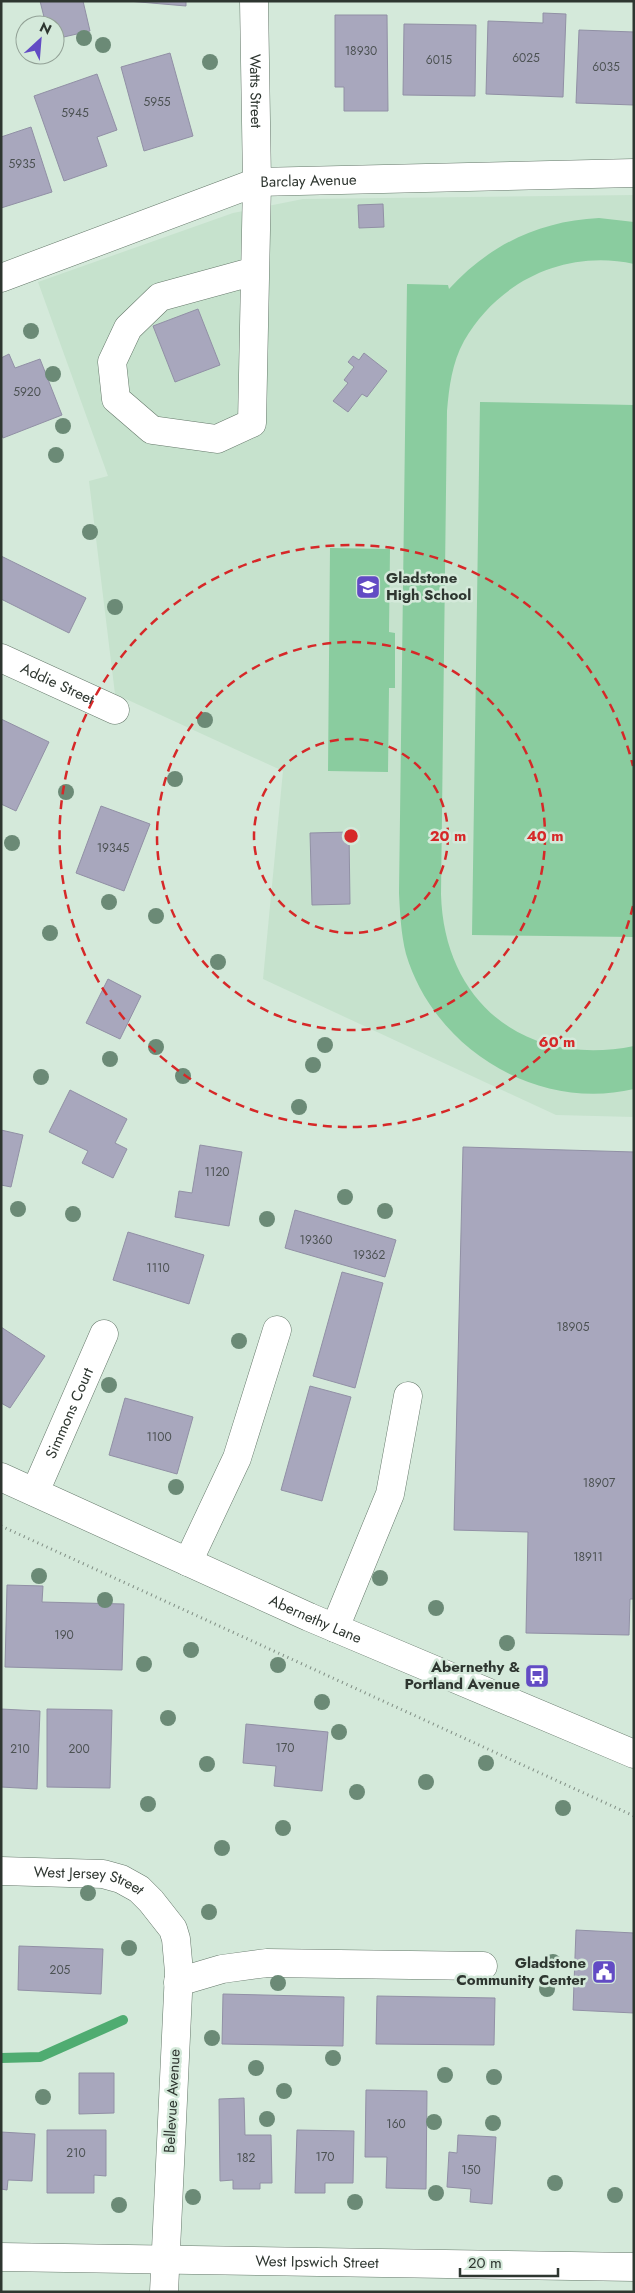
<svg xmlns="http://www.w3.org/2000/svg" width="635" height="2293" font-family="Jost,sans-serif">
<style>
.built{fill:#c6e2cd}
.green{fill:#8acc9f}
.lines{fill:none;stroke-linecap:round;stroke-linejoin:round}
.stream{stroke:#4fac71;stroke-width:10}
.building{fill:#a8a7bd;stroke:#9190a5}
.minor-casing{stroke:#65786a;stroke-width:29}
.path{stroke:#808e84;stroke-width:3;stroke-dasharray:1 4;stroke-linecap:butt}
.minor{stroke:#fff;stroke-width:28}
.tree{fill:#6b8a76}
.ring{fill:none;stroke:#d62828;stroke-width:2.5;stroke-dasharray:9 6}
.labels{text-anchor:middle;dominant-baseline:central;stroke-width:5;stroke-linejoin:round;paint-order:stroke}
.number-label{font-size:12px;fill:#4c5253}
.street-label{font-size:15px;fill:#2e3630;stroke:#d4e9da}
.poi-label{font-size:15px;font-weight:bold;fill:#2e3630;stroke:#d4e9da;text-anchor:end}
.centre{fill:#d62828;stroke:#d4e9da;stroke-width:2.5}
.ring-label{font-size:15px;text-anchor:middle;font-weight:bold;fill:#d62828;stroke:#d4e9da;stroke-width:5;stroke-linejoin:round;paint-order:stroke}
</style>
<rect width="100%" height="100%" fill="#d4e9da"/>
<path class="built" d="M634,195V1117L556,1115L263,979L283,771L115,694L89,481L108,476L38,282L233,213L303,199Z"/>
<path class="green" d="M599,218L634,222V264C566,249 498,281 464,341C452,363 449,387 447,411L441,894C444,1004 527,1068 634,1046V1089C536,1112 434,1048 406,954C401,934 400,913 399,893L407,284L448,285L449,289C489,245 539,221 599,218Z
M480,402L634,405V937L472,935Z
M330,548L390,549L389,632L395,633V688H389L388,772L328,771Z"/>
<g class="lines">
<path class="stream" d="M1,2058L40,2057L123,2020"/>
</g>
<path class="building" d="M40,1H83L90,31L55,39V25H46Z
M128,1H186V6Z
M543,13L566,14L563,97L486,94L488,21L543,23Z
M335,15H387L388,111H344V87H335Z
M404,24L476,25L475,96L403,95Z
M579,30L634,32V105L576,103Z
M170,53L193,136L144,151L121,67Z
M97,74L117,130L97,137L107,166L64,181L34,96Z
M31,127L52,192L1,208V137Z
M383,204L384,227L359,228L358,205Z
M198,309L220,365L175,382L153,326Z
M364,353L387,371L367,397L362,394L348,412L333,401L348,383L344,380L354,367L348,362L353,356L359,360Z
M9,354L15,368L40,359L62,415L3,438L1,433V358Z
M1,556L86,598L69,633L1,599Z
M1,719L49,742L16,811L1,804Z
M101,806L150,824L124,891L76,873Z
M349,832L350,904L312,905L310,833Z
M108,979L141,996L120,1039L86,1023Z
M70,1090L127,1119L115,1143L127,1149L113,1178L82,1163L88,1151L49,1132Z
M1,1130L23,1135L11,1187L1,1185Z
M200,1145L242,1152L229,1226L175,1217L179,1191L192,1193Z
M463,1147L634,1152V1599H630L629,1635L526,1633L528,1532L454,1530Z
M295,1210L396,1240L385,1277L285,1248Z
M128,1232L204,1255L189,1304L113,1280Z
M342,1272L383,1283L355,1388L313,1376Z
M1,1327L45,1356L10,1408L1,1403Z
M310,1386L351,1397L322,1501L281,1490Z
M125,1398L193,1417L177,1474L109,1455Z
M7,1585L43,1586L42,1602L124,1604L122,1670L5,1667Z
M1,1709L40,1711L37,1789L1,1787Z
M47,1709L112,1710L110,1788L47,1787Z
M246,1724L328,1732L322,1791L274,1786L276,1766L243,1763Z
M576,1930L634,1933V2013L573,2010Z
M19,1946L103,1949L101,1994L18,1990Z
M223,1994L344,1997L343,2046L222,2044Z
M377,1996L495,1998L494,2045L376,2044Z
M79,2073H114V2113L79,2114Z
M366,2090L427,2091L426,2189L386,2188L387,2157H365Z
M244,2098L245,2135H271L272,2183H260V2189H233V2180L220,2181L219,2099Z
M47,2130H106V2176L94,2175V2193H47Z
M297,2130L354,2131L353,2183H325V2193H295Z
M1,2132L35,2134L32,2181L8,2180L7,2190L1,2189Z
M458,2135L496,2137L492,2204L470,2202L471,2189L447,2187L449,2152L457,2153Z"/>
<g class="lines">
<defs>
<g id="minor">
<path id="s1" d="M254,1L257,182L252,423L217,439L152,430L116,399L112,362L128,328L160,297L255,271"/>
<path id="s2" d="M1,278L257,182L634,173"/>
<path id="s3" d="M1,658L115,710"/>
<path id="s4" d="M1,1477L309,1617L634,1754"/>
<path id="s5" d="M35,1492L104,1334"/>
<path d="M188,1562L237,1458L277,1330"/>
<path d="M335,1628L390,1494L408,1396"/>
<path id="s6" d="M1,1871L103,1874L121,1879L139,1889L151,1901L173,1929L176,1939L179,1972L164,2292"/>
<path d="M178,1982L222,1969L267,1963L483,1966"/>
<path id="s7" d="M1,2257L634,2267"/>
</g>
</defs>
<use href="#minor" class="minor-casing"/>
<path class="path" d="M1,1526L634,1816"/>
<use href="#minor" class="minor"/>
</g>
<g class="tree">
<circle cx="84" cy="38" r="8"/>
<circle cx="103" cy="45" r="8"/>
<circle cx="210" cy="62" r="8"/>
<circle cx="31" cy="331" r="8"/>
<circle cx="53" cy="374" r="8"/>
<circle cx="63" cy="426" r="8"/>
<circle cx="56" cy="455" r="8"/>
<circle cx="90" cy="532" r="8"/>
<circle cx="115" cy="607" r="8"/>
<circle cx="205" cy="720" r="8"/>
<circle cx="175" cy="779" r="8"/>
<circle cx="66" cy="792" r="8"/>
<circle cx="12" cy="843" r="8"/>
<circle cx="109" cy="902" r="8"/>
<circle cx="156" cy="916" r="8"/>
<circle cx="50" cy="933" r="8"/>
<circle cx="218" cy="962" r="8"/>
<circle cx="325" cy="1045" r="8"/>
<circle cx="156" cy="1047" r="8"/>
<circle cx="110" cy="1059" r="8"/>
<circle cx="313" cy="1065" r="8"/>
<circle cx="183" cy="1076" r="8"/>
<circle cx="41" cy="1077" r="8"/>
<circle cx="299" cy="1107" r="8"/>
<circle cx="345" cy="1197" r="8"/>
<circle cx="18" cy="1209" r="8"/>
<circle cx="385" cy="1211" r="8"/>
<circle cx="73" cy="1214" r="8"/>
<circle cx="267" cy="1219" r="8"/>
<circle cx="239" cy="1341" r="8"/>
<circle cx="109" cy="1385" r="8"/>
<circle cx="176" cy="1487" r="8"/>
<circle cx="39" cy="1576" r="8"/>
<circle cx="380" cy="1578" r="8"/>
<circle cx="105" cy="1600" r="8"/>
<circle cx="436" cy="1608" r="8"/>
<circle cx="507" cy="1643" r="8"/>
<circle cx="191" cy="1650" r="8"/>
<circle cx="144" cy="1664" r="8"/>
<circle cx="278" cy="1665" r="8"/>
<circle cx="322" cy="1702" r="8"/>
<circle cx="168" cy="1718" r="8"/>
<circle cx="339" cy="1732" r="8"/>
<circle cx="486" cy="1763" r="8"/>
<circle cx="207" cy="1764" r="8"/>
<circle cx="426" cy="1782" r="8"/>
<circle cx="357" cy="1792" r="8"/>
<circle cx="148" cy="1804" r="8"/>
<circle cx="563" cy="1808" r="8"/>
<circle cx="283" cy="1828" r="8"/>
<circle cx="222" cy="1848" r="8"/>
<circle cx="88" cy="1893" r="8"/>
<circle cx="209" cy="1912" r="8"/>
<circle cx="129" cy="1948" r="8"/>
<circle cx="553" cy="1962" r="8"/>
<circle cx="278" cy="1983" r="8"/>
<circle cx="547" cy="1989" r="8"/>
<circle cx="212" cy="2038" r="8"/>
<circle cx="333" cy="2058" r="8"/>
<circle cx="256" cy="2068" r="8"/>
<circle cx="445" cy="2075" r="8"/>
<circle cx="494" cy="2077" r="8"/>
<circle cx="284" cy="2091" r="8"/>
<circle cx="43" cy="2097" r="8"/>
<circle cx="267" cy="2119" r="8"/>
<circle cx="434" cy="2122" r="8"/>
<circle cx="493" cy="2123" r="8"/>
<circle cx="555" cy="2183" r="8"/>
<circle cx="436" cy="2193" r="8"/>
<circle cx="615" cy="2195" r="8"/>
<circle cx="193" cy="2197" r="8"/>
<circle cx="355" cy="2202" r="8"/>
<circle cx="119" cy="2205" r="8"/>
</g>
<g class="ring">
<circle cx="351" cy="836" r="97"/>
<circle cx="351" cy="836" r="194"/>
<path d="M633 906A291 291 0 1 1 633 766"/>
</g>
<defs>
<symbol id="school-square" viewBox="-11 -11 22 22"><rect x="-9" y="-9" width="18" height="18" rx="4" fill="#624bc4" stroke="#d4e9da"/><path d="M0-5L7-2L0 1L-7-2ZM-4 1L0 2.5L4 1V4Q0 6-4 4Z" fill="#fff"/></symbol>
<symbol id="bus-square" viewBox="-11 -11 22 22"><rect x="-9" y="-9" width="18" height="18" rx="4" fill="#624bc4" stroke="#d4e9da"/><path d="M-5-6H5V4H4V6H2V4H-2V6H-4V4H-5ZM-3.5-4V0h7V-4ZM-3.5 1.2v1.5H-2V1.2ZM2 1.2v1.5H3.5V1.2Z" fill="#fff"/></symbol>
<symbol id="civic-square" viewBox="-11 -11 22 22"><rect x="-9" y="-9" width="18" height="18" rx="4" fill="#624bc4" stroke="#d4e9da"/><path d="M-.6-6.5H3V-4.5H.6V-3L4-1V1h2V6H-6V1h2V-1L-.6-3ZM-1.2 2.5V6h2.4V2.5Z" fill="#fff"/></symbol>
</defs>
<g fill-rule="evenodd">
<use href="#school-square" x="354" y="573" width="28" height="28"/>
<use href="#bus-square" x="523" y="1662" width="28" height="28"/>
<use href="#civic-square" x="590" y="1958" width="28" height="28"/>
</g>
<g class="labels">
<g class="number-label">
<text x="361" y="51">18930</text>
<text x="526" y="58">6025</text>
<text x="439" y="60">6015</text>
<text x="606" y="67">6035</text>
<text x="157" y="102">5955</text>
<text x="75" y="113">5945</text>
<text x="22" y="164">5935</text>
<text x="27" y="392">5920</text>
<text x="113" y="848">19345</text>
<text x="217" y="1172">1120</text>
<text x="316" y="1240">19360</text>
<text x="369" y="1255">19362</text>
<text x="158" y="1268">1110</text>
<text x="573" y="1327">18905</text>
<text x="159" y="1437">1100</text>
<text x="599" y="1483">18907</text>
<text x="588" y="1557">18911</text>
<text x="64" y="1635">190</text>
<text x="285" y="1748">170</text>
<text x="20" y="1749">210</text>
<text x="79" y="1749">200</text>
<text x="60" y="1970">205</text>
<text x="396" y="2124">160</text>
<text x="76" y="2153">210</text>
<text x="325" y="2157">170</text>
<text x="246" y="2158">182</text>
<text x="471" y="2170">150</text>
</g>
<g class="street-label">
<text stroke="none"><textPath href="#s1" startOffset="90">Watts Street</textPath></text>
<text stroke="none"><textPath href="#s2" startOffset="325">Barclay Avenue</textPath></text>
<text stroke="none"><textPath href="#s3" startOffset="62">Addie Street</textPath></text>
<text stroke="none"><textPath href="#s5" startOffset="86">Simmons Court</textPath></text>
<text stroke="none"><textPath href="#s4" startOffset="345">Abernethy Lane</textPath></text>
<text stroke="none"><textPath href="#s6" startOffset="89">West Jersey Street</textPath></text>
<text transform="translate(172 2101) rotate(-87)">Bellevue Avenue</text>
<text stroke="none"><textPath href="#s7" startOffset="316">West Ipswich Street</textPath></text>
</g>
<g class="poi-label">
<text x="386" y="578" text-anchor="start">Gladstone<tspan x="386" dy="17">High School</tspan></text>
<text x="520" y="1667">Abernethy &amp;<tspan x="520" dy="17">Portland Avenue</tspan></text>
<text x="586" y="1963">Gladstone<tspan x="586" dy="17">Community Center</tspan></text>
</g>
</g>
<circle cx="351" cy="836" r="8" class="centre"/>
<g class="ring-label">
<text x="448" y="841">20 m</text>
<text x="545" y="841">40 m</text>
<text x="557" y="1047">60 m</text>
</g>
<rect width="635" height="2293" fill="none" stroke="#2e3630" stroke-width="5"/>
<g transform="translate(40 40) rotate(26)"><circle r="24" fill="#d4e9da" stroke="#92a196"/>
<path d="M0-4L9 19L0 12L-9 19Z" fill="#624bc4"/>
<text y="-8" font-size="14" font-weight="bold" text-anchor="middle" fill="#2e3630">N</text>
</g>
<path d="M460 2268v8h98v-8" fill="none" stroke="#2e3630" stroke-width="2.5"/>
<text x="468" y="2268" font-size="15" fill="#2e3630" stroke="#d4e9da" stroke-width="4" paint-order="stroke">20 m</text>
</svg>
